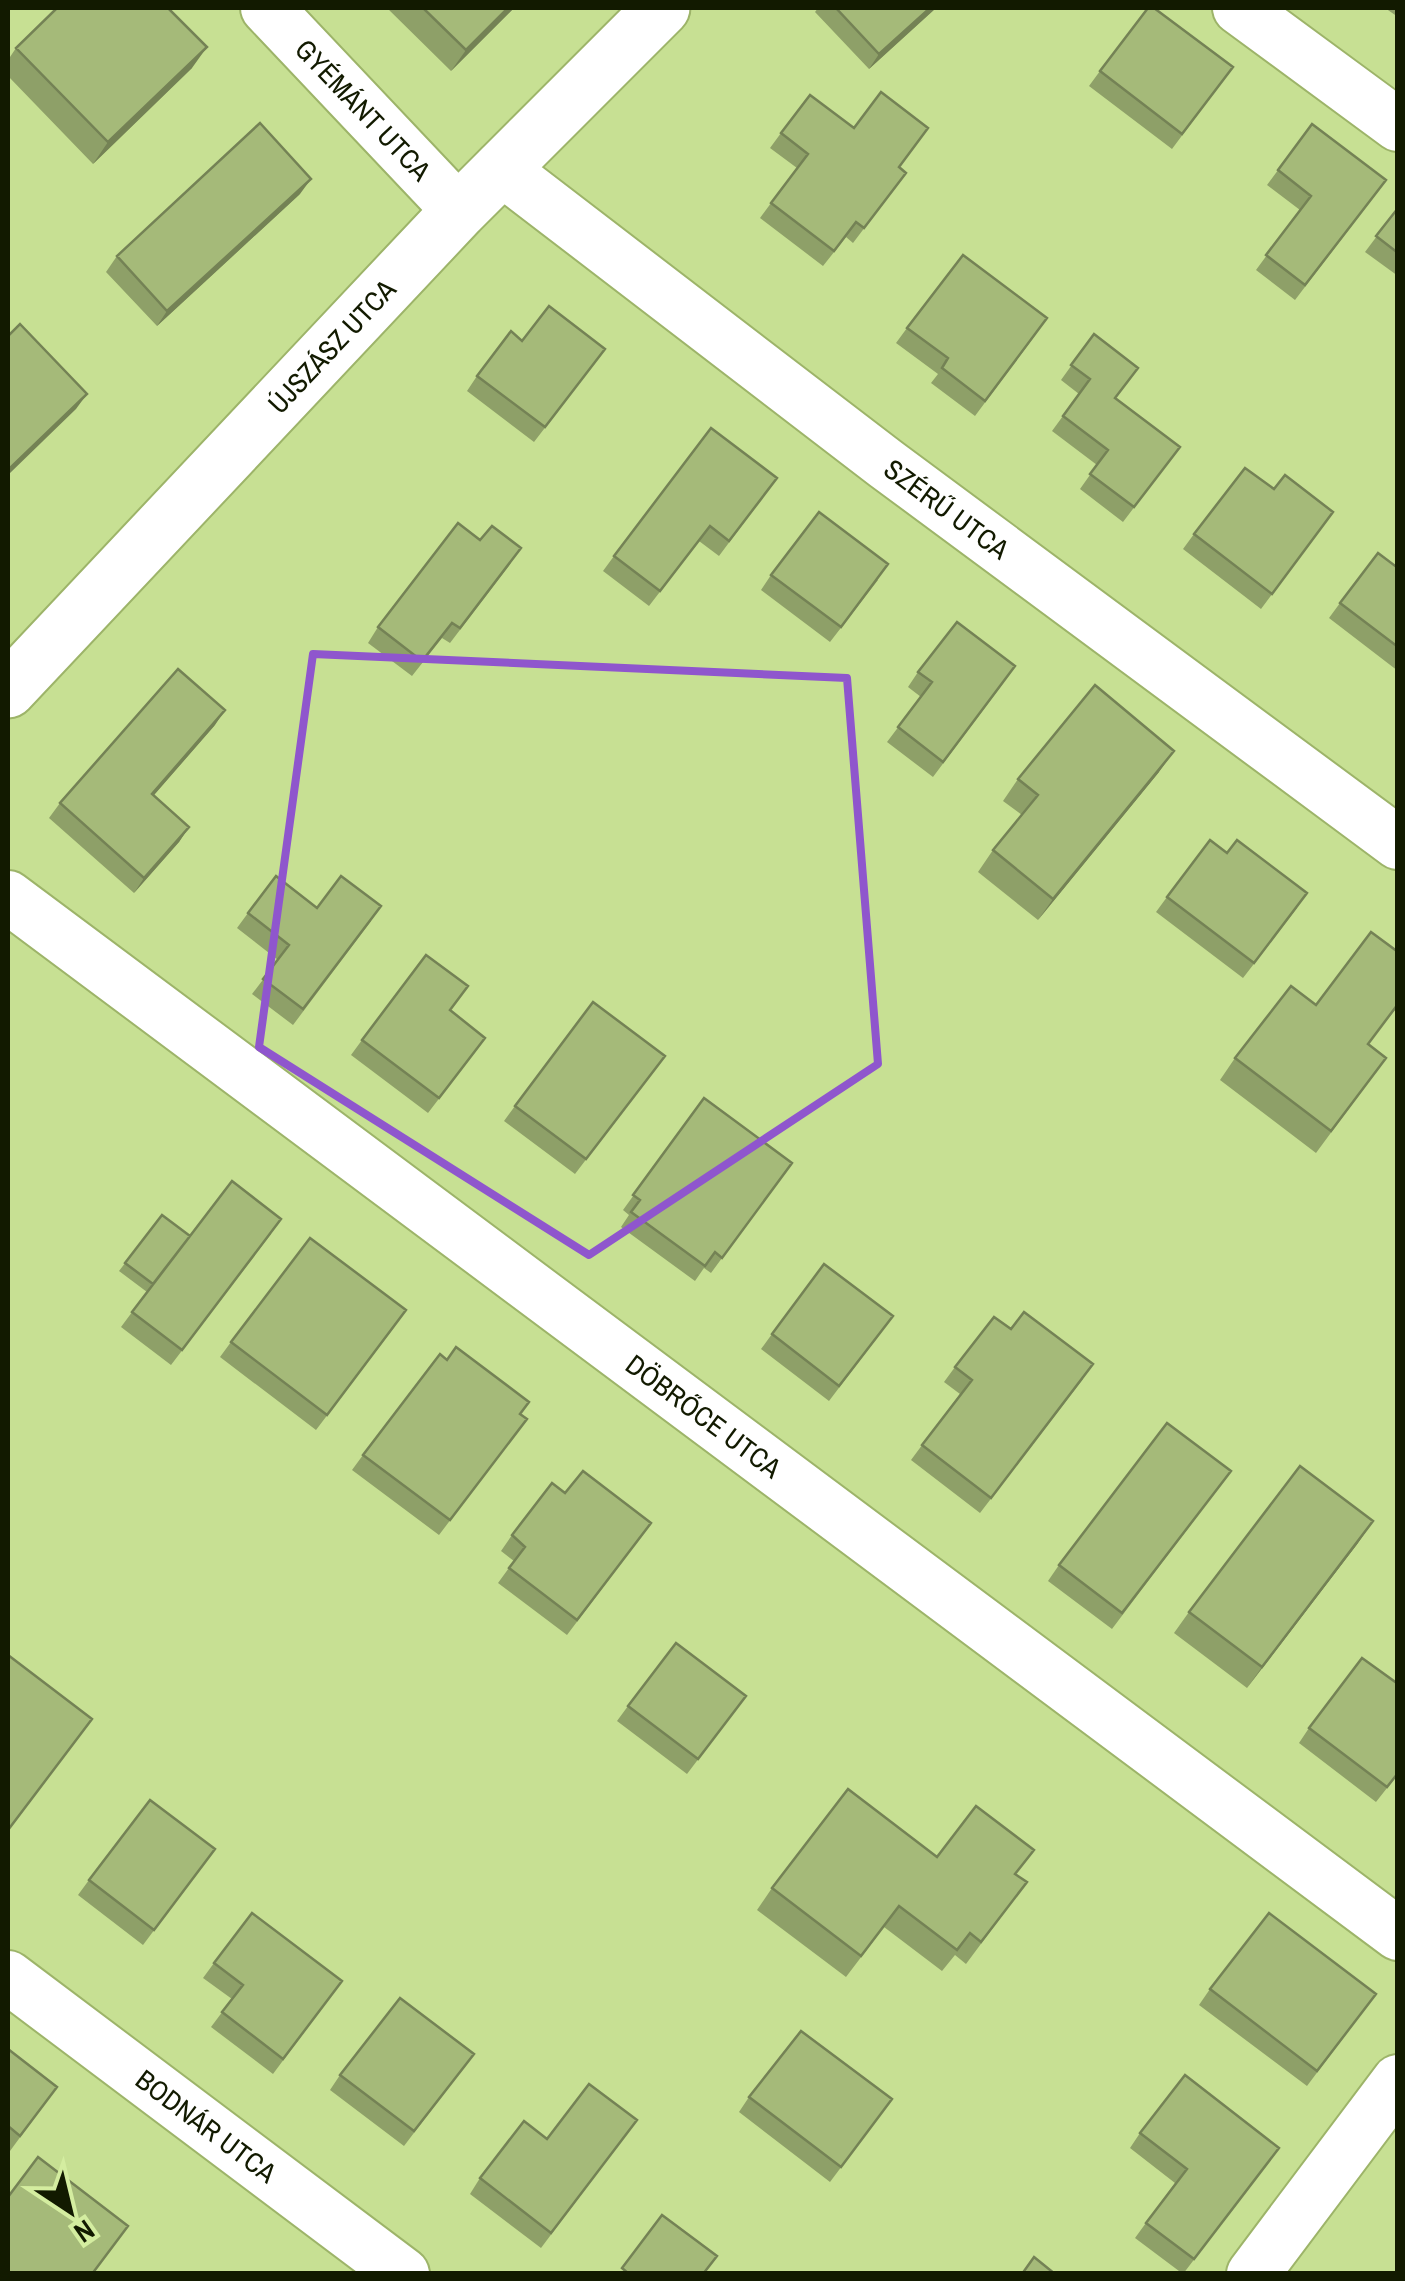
<svg xmlns="http://www.w3.org/2000/svg" width="1405" height="2281" font-family="'Archivo Narrow',sans-serif">
<style>
.lines{fill:none;stroke-linecap:round;stroke-linejoin:round}
.street-casing{stroke:#9db469;stroke-width:56}
.secondary-casing{stroke:#9db469;stroke-width:59}
.street{stroke:#fff;stroke-width:52}
.secondary{stroke:#fff;stroke-width:55}
.wall{fill:#8ea068}
.shaded-wall{fill:#748255}
.building{fill:#a5ba79;stroke:#748255;stroke-width:2.5}
.marked{fill:none;stroke:#8f56cd;stroke-width:8;stroke-linejoin:round}
.labels{text-anchor:middle;dominant-baseline:central;stroke-width:8;stroke-linejoin:round;paint-order:stroke}
.street-label{font-size:28px;fill:#121a00;stroke:#d4eda0}
</style>
<rect width="100%" height="100%" fill="#c7e093"/>
<g class="lines">
<defs>
<g id="street">
<path id="s1" d="M267,8L459,211"/>
<path d="M1239,8L1398,125"/>
<path id="s2" d="M500,168L886,464L1398,843"/>
<path id="s3" d="M8,897L1398,1934"/>
<path id="s4" d="M8,1977L403,2274"/>
<path d="M1253,2274L1398,2081"/>
</g>
<g id="secondary">
<path id="s5" d="M8,690L459,211L662,8"/>
</g>
</defs>
<use href="#street" class="street-casing"/>
<use href="#secondary" class="secondary-casing"/>
<use href="#street" class="street"/>
<use href="#secondary" class="secondary"/>
</g>
<path class="wall" d="M387,8H514L451,71Z
M818,8H936L869,69L815,12Z
M1385,8H1398V17Z
M16,48L192,68L93,164L8,76V60Z
M1233,67L1172,149L1089,86L1100,71Z
M1312,124L1375,195L1295,300L1256,270L1300,210L1267,185Z
M781,133L900,167L906,173L853,243L846,237L823,266L760,218L797,168L770,148Z
M300,194L157,326L106,272L117,256Z
M1398,208V276L1365,252Z
M907,328L1036,334L975,416L931,383L938,374L896,343Z
M1094,334L1116,398L1180,447L1123,522L1080,489L1097,465L1052,431L1079,394L1061,380Z
M522,341L594,364L534,442L467,391L477,376Z
M1274,489L1333,512L1261,609L1183,549L1194,534Z
M766,493L719,556L699,541L649,606L603,571L614,556Z
M511,563L450,643L442,638L412,676L368,643L378,627Z
M1398,568V671L1329,618L1340,603Z
M771,575L878,580L830,642L761,590Z
M918,672L1004,682L933,777L887,742L921,697L908,687Z
M215,725L153,796L189,827L179,842L134,893L49,818L60,803Z
M1159,772L1038,920L978,872L993,850L1022,815L1003,801L1018,779Z
M1167,897L1297,908L1243,978L1156,912Z
M317,908L371,921L293,1025L252,994L278,960L237,928L248,913Z
M1398,952V1006L1368,1044L1386,1058L1316,1153L1220,1080L1235,1058Z
M450,1011L474,1053L428,1113L351,1055L362,1040Z
M665,1056L575,1174L504,1121L515,1106Z
M704,1098L792,1163L711,1273L704,1268L695,1281L621,1227L629,1215L623,1210Z
M162,1215L190,1236L271,1234L171,1365L121,1327L147,1292L119,1271Z
M395,1326L316,1430L220,1357L231,1342Z
M882,1331L829,1401L761,1349L772,1334Z
M955,1367L1083,1379L980,1513L911,1460L960,1394L944,1382Z
M520,1414L527,1419L439,1535L352,1470L363,1455Z
M1231,1471L1112,1629L1048,1581L1059,1565Z
M565,1493L640,1538L567,1635L498,1583L514,1561L501,1551L512,1535Z
M1358,1543L1247,1688L1174,1633L1189,1612Z
M746,1696L687,1774L617,1721L628,1706Z
M1309,1728L1398,1774L1376,1802L1299,1743Z
M215,1849L143,1945L78,1895L89,1880Z
M937,1857L1016,1874L1027,1882L966,1964L955,1955L942,1971L884,1927L846,1977L757,1910L772,1888Z
M214,1963L331,1996L273,2074L211,2027L232,1999L203,1978Z
M1210,1989L1376,1994L1307,2086L1199,2005Z
M8,2049L57,2087L10,2151L8,2149Z
M474,2054L404,2146L330,2090L340,2075Z
M749,2097L881,2114L830,2182L739,2112Z
M637,2120L541,2248L470,2194L480,2178L547,2139Z
M1140,2133L1268,2163L1183,2274L1135,2238L1175,2183L1130,2148Z"/>
<path class="shaded-wall" d="M508,8H514L451,71L466,50Z
M930,8H936L869,69L879,54Z
M207,47L192,68L93,164L108,142Z
M311,179L300,194L157,326L167,311Z
M87,394L76,409L8,475V470Z
M225,710L215,725L141,810L152,794Z
M1174,751L1159,772L1038,920L1053,899Z
M189,827L179,842L134,893L144,878Z
M1373,1521L1358,1543L1247,1688L1262,1667Z"/>
<path class="building" d="M57,8H168L207,47L108,142L16,48Z
M423,8H508L466,50Z
M836,8H930L879,54Z
M1148,8H1154L1233,67L1182,134L1100,71Z
M881,92L928,128L899,167L906,173L864,228L856,222L834,251L771,203L808,154L781,133L810,95L854,128Z
M260,123L311,179L167,311L117,256Z
M1312,124L1386,180L1305,285L1266,255L1311,196L1278,170Z
M1398,208V253L1376,236Z
M963,255L1047,318L985,401L942,368L948,358L907,328Z
M549,306L605,349L545,427L477,376L511,331L522,341Z
M20,324L87,394L8,470V336Z
M1094,334L1138,368L1115,398L1180,447L1134,507L1090,474L1108,450L1063,416L1090,379L1071,365Z
M711,428L777,478L729,541L710,526L660,591L614,556Z
M1245,468L1274,489L1285,475L1333,512L1272,594L1194,534Z
M819,512L888,564L841,627L771,575Z
M458,523L480,540L492,526L521,548L460,628L452,623L422,661L378,627Z
M1378,553L1398,568V647L1340,603Z
M957,622L1015,666L943,762L898,727L932,682L918,672Z
M178,669L225,710L152,794L189,827L144,878L60,803Z
M1095,685L1174,751L1053,899L993,850L1038,795L1018,779Z
M1210,840L1227,853L1237,840L1307,893L1254,963L1167,897Z
M276,876L317,908L341,876L381,906L303,1009L263,979L289,945L248,913Z
M1371,932L1398,952V1004L1368,1044L1386,1058L1331,1131L1235,1058L1291,986L1316,1005Z
M426,955L468,986L450,1010L485,1038L439,1098L362,1040Z
M593,1002L665,1056L586,1159L515,1106Z
M704,1098L792,1163L722,1258L715,1252L705,1266L631,1212L640,1200L633,1195Z
M232,1181L281,1219L182,1350L132,1312Z
M162,1215L190,1236L153,1284L125,1263Z
M310,1238L406,1310L327,1415L231,1342Z
M824,1264L893,1316L839,1386L772,1334Z
M1024,1312L1093,1364L991,1498L922,1445L972,1380L955,1367L994,1317L1011,1329Z
M456,1347L529,1402L520,1414L527,1419L450,1520L363,1455L440,1354L447,1360Z
M1167,1423L1231,1471L1122,1613L1059,1565Z
M1300,1466L1373,1521L1262,1667L1189,1612Z
M583,1471L651,1523L577,1620L509,1568L525,1547L512,1535L552,1483L565,1493Z
M676,1643L746,1696L698,1759L628,1706Z
M8,1655L92,1719L8,1830Z
M1362,1658L1398,1684V1773L1387,1787L1309,1728Z
M848,1789L937,1857L976,1806L1034,1850L1015,1874L1027,1882L981,1942L970,1933L957,1950L899,1906L861,1956L772,1888Z
M150,1800L215,1849L154,1930L89,1880Z
M252,1913L342,1981L283,2059L222,2012L243,1985L214,1963Z
M1269,1913L1376,1994L1317,2071L1210,1989Z
M400,1998L474,2054L414,2131L340,2075Z
M801,2031L892,2099L841,2167L749,2097Z
M8,2049L57,2087L20,2136L8,2126Z
M1185,2075L1279,2148L1194,2259L1146,2223L1187,2169L1140,2133Z
M589,2084L637,2120L551,2233L480,2178L524,2121L547,2139Z
M38,2157L128,2226L92,2274H8V2197Z
M662,2215L717,2256L703,2274H629L622,2268Z
M1034,2257L1055,2274H1022Z"/>
<path class="marked" d="M313,654L847,678L878,1064L589,1255L259,1047Z"/>
<g class="labels">
<g class="street-label">
<text stroke="none"><textPath href="#s1" startOffset="140">GYÉMÁNT UTCA</textPath></text>
<text stroke="none"><textPath href="#s5" startOffset="472">ÚJSZÁSZ UTCA</textPath></text>
<text stroke="none"><textPath href="#s2" startOffset="562">SZÉRŰ UTCA</textPath></text>
<text stroke="none"><textPath href="#s3" startOffset="868">DÖBRŐCE UTCA</textPath></text>
<text stroke="none"><textPath href="#s4" startOffset="248">BODNÁR UTCA</textPath></text>
</g>
</g>
<rect width="1405" height="2281" fill="none" stroke="#121a00" stroke-width="20"/>
<g transform="translate(70 2211) rotate(145)" stroke="#d4eda0" stroke-width="8" paint-order="stroke">
<path d="M0-8L18 38L0 25L-18 38Z" fill="#121a00"/>
<text y="-15" font-size="28" font-weight="bold" text-anchor="middle" fill="#121a00">N</text>
</g>
</svg>
